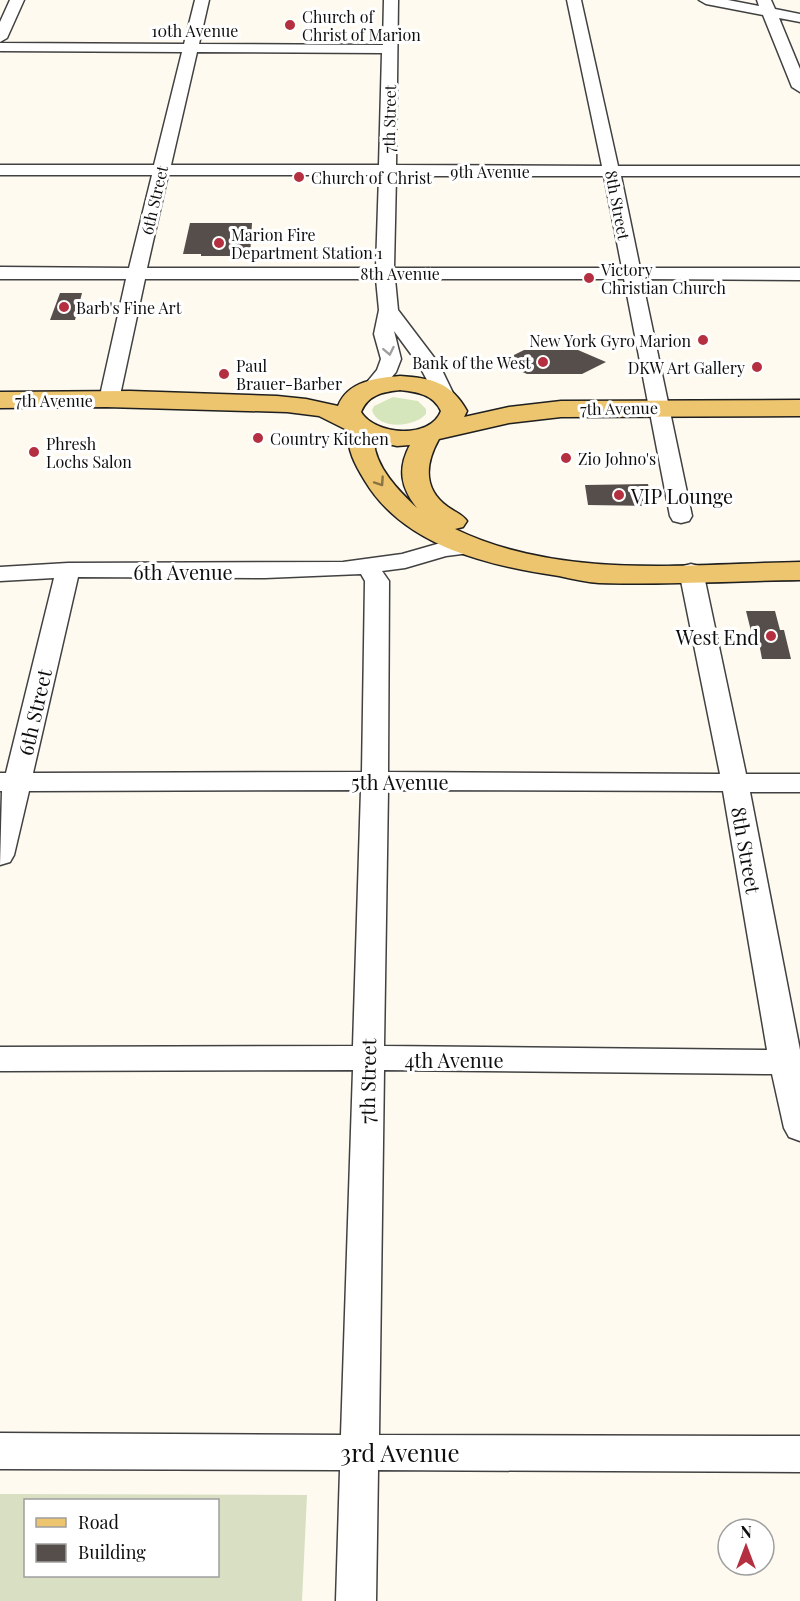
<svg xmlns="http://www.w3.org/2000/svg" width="800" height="1601" font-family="'Playfair Display',serif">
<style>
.green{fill:#d5e6bc}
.cemetery{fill:#d8dfc2;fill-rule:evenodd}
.building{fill:#564e4b}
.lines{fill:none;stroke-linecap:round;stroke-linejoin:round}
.minor-casing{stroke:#414141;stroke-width:3}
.major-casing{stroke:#1f1f1f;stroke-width:3}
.minor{fill:#fff;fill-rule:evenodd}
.major{fill:#eec56f;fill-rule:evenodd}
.oneway{stroke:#9f9f9f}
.oneway2{stroke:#897343}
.poi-dot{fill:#b43041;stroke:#fff;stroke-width:2}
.labels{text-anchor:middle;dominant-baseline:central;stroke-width:6;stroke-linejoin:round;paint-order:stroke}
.far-poi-label{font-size:16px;fill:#0e0e0e;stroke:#fff;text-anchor:start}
.far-street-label{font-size:16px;fill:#0e0e0e;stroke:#fff}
.poi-label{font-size:20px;fill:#0e0e0e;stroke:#fff;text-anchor:start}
.street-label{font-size:20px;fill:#0e0e0e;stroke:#fff}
.near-street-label{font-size:24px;fill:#0e0e0e;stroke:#fff}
</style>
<rect width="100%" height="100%" fill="#fefaf0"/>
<path class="green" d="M393,397L418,401L426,409V414C415,427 378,431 372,410L374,406Z"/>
<path class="cemetery" d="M0,1494L307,1495L302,1601H0ZM26,1500H218V1576H26Z"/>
<path class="building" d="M190,223H252L250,256H201V254H183Z
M60,293H82L75,320H50Z
M524,350H578L606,362L582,374H527L500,362Z
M648,484L653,506L588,505L585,485Z
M746,611H775L780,630H784L791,659H762L759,643H754Z"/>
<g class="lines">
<defs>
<path id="minor" d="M10,0H24L7,38L0,42V22Z
M195,0H209L199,44L383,45L384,0H398L396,165L602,166L567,0H581L618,166H800V176H621L640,268H800V280L642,279L692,516L689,521L681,523L673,521L670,516L624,279H395L398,310L439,364L453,393L450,397H436L419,365L394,331L401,359L396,372L380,391H366L363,387L377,370L381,359L374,334L379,310L376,279H145L119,400L116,404H102L99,400L126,279H0V267L129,268L152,175H0V165H154L182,52L0,51V43L184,44ZM197,52L382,53L379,165H171ZM168,175H379L376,268H147ZM396,176H604L622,268H394Z
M699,0H728L759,6L757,0H771L775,9L800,14V22L779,18L800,69V92L792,87L763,15L706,4Z
M470,540L478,542L481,547L478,552L446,556L405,568L382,571L389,581L388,772L720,774L679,571L683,566L691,564L699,566L703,571L746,774H800V792H750L800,1050V1141L789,1137L784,1128L772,1074L384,1070L379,1435L800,1436V1472L378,1470L376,1601H336L340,1470L0,1469V1433L341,1435L353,1070L0,1071V1047L353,1046L361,790L29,791L14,855L10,862L0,865L2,791H0V773H6L54,578L0,581V567L68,563L343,562L402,554L444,542ZM361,574L365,581L362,772L33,773L78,577L265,578ZM388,790L723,791L767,1050L384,1046Z"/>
<path id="major" d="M400,376C431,378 451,382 467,411L464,417L509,407L561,401L800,400V416L561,417L509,423L439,439C425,464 423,489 448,507C455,512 462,514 467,521L463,527L455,529C561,580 686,564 800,562V580C734,581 666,585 599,583C586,582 572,579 559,576C489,566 404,546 365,481C354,463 348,451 347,430L319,416L287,412L106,407L0,408V392L130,391L277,396L306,399L338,406C348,381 376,378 400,376ZM400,390C417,392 433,394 441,411C430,440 375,435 361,412C368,395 382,392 400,390ZM374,441L397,446L410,445C397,469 401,488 417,508C399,491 375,467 374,441Z"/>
</defs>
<use href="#minor" class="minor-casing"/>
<use href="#major" class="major-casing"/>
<use href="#minor" class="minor"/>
<use href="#major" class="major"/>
</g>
<defs><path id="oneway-chevron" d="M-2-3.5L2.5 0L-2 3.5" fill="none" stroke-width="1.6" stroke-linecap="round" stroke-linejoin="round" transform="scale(1.5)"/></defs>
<use class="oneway" href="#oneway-chevron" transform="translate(389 351) rotate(79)"/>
<use class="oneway2" href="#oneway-chevron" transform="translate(380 482) rotate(56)"/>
<g class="poi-dot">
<circle cx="290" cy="25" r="6"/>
<circle cx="299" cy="177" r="6"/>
<circle cx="219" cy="243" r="6"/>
<circle cx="589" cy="278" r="6"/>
<circle cx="64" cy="307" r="6"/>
<circle cx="703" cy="340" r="6"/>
<circle cx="543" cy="362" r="6"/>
<circle cx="757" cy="367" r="6"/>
<circle cx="224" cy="374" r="6"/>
<circle cx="258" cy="438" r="6"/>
<circle cx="34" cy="452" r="6"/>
<circle cx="566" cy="458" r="6"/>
<circle cx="619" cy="495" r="6"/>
<circle cx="771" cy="636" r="6"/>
</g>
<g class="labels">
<g class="far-poi-label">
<text x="302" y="16">Church of<tspan x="302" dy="18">Christ of Marion</tspan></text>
<text x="311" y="177">Church of Christ</text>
<text x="231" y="234">Marion Fire<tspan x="231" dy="18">Department Station 1</tspan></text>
<text x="601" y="269">Victory<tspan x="601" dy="18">Christian Church</tspan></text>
<text x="76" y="307">Barb's Fine Art</text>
<text x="691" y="340" text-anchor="end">New York Gyro Marion</text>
<text x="531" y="362" text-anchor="end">Bank of the West</text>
<text x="236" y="365">Paul<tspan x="236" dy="18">Brauer-Barber</tspan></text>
<text x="745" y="367" text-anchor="end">DKW Art Gallery</text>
<text x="270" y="438">Country Kitchen</text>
<text x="46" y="443">Phresh<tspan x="46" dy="18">Lochs Salon</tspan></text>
<text x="578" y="458">Zio Johno's</text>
</g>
<g class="far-street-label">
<text x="195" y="30">10th Avenue</text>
<text transform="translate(389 119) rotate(-89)">7th Street</text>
<text x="490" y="171">9th Avenue</text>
<text transform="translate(154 200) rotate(-77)">6th Street</text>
<text transform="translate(618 205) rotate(79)">8th Street</text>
<text x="400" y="273">8th Avenue</text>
<text x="54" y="400">7th Avenue</text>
<text transform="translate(619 408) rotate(-1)">7th Avenue</text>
</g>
<g class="poi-label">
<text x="631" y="495">VIP Lounge</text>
<text x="759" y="636" text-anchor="end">West End</text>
</g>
<g class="street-label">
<text x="183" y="571">6th Avenue</text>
<text transform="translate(34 712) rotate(-77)">6th Street</text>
<text x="400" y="781">5th Avenue</text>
<text transform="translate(747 850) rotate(80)">8th Street</text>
<text x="454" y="1059">4th Avenue</text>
<text transform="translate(367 1081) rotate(-89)">7th Street</text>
</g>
<g class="near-street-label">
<text x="400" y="1452">3rd Avenue</text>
</g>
</g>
<rect x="24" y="1499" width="195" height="78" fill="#ffffff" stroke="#9f9f9f" stroke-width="1.5"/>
<rect x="36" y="1518" width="30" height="9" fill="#eec56f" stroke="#9f9f9f" stroke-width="1.5"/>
<text x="78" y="1529" font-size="18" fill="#0e0e0e">Road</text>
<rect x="36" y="1544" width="30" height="18" fill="#564e4b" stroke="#9f9f9f" stroke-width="1.5"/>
<text x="78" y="1559" font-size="18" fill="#0e0e0e">Building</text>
<g transform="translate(746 1547)"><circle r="28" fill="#ffffff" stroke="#9f9f9f" stroke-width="1.5"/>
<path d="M0-4.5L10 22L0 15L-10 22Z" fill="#b43041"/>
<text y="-9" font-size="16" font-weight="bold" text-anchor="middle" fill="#0e0e0e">N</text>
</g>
</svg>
